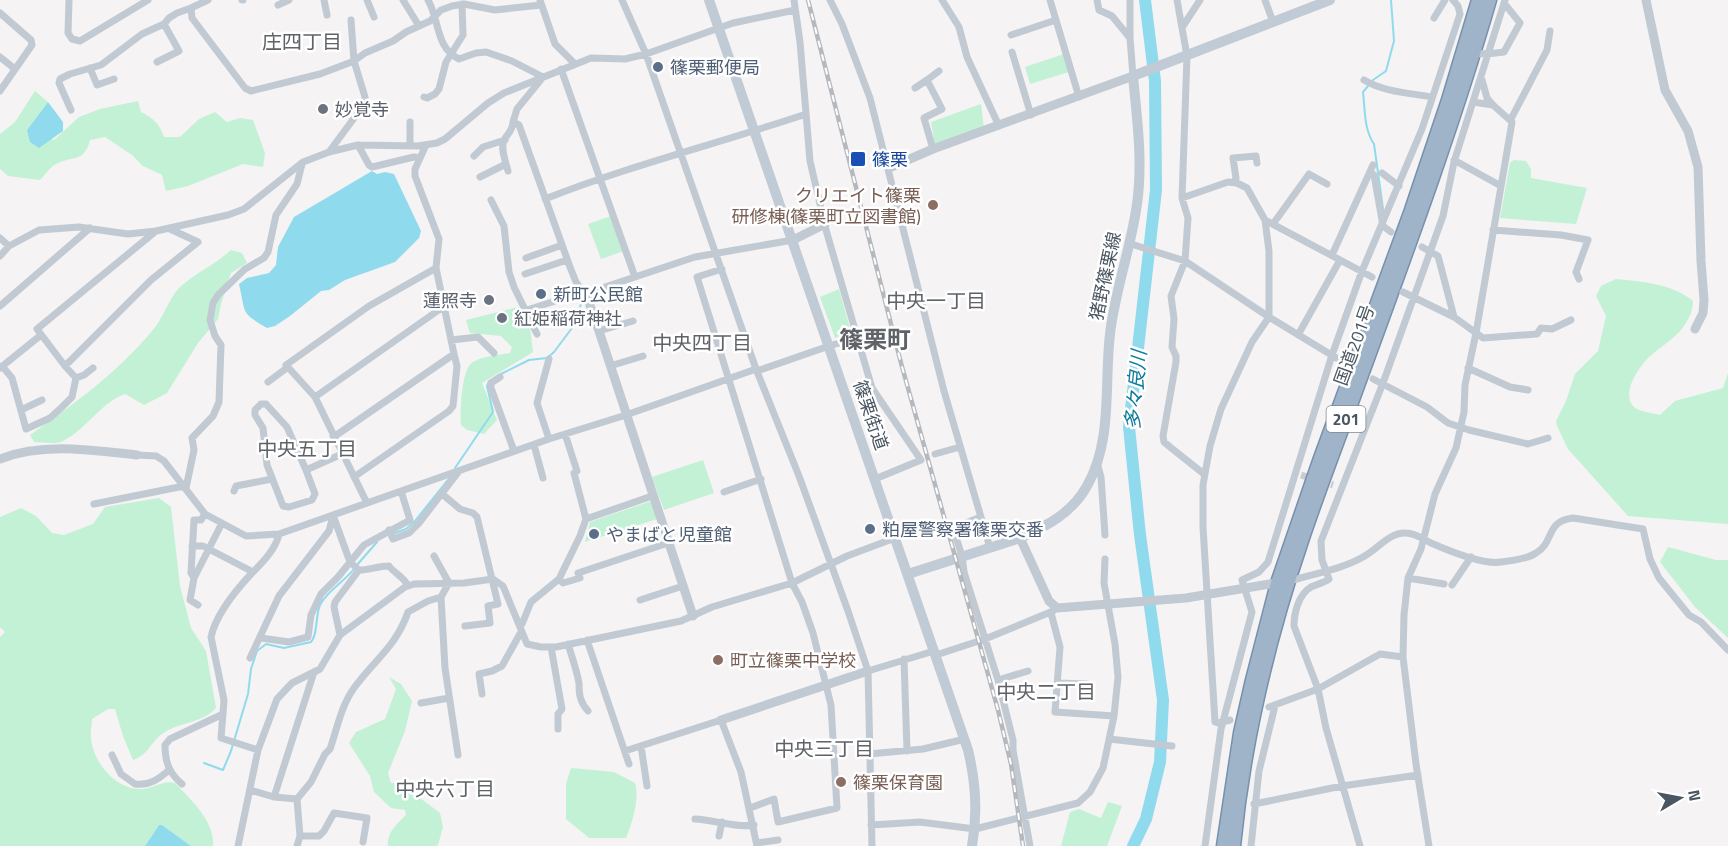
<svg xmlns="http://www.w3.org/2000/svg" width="1728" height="846" font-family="'Titillium Web','Noto Sans JP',sans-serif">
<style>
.green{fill:#c3f1d5}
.water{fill:#90daee}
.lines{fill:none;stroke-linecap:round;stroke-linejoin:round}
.stream{stroke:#90daee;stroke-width:2}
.river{stroke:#90daee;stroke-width:12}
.minor-tunnel{stroke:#caccce;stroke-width:7;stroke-dasharray:7 3.5;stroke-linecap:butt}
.trunk-casing{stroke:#7690ad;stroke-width:15}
.minor{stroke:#c1cad2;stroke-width:7}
.tertiary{stroke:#c1cad2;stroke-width:9}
.secondary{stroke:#c1cbd6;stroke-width:10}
.trunk{stroke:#9fb4c9;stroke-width:12}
.rail-casing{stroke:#b5b8bd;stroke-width:4.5}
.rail{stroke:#fff;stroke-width:2;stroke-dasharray:7;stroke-linecap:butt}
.service-dot{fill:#5c6f8a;stroke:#fff;stroke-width:2}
.worship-dot{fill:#6b7280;stroke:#fff;stroke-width:2}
.transit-dot{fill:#1a4fb4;stroke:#fff;stroke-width:2}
.education-dot{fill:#8d6e63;stroke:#fff;stroke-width:2}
.labels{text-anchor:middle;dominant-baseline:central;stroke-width:5;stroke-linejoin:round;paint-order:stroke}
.shield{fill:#fff;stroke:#808990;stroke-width:1.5}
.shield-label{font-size:16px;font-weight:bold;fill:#4a5661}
.service-label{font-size:18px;fill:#4e5e75;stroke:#fff;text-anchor:start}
.worship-label{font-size:18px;fill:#5b616d;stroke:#fff;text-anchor:start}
.transit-label{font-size:18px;fill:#164399;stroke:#fff;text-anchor:start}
.education-label{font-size:18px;fill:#785e54;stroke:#fff;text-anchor:start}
.street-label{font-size:18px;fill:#4a5661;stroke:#fff}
.neighbourhood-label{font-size:20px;fill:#5f6368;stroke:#fff}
.water-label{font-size:20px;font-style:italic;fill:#0c7c9b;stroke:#fff}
.district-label{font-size:24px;font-weight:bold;fill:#5f6368;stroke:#fff}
</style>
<rect width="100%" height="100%" fill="#f5f3f3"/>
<path class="green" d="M1064,54L1069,72L1030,84L1025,67Z
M35,91L48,102L27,130L54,140L79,117L100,109L138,101L141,112C153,118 160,124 164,137H180L199,119L215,112L227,122L240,118L253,120L265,153L263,167L243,164L188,186L166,191L162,175L143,166L132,155L105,137L90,140C84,165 70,154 53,166C48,170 44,176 40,180L8,176L0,169V134L15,122Z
M981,104L984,128L935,146L931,122Z
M1514,160L1526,161L1531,169V178L1587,188L1576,224L1500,218L1510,163Z
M611,216L624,251L601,259L588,224Z
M231,250L242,253L247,263L231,273L221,304L218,319L198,343L167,393L144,405L125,394C100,403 87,429 63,441C56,445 43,442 34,442L30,435C74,404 117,373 152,331C163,319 168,300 179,288C195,273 215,265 231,250Z
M1616,279C1643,282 1671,283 1693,301C1693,312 1688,321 1681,330C1672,340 1659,348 1649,357C1638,368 1618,397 1637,409C1643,412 1653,413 1660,415L1675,401L1723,388L1728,373V524L1628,516L1568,449L1557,426L1556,421L1566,401L1575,374L1598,351L1606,316L1596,296L1601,286Z
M839,289L851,332L835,338L820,297Z
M518,307L529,320L533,352L482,383L497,420L484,434L467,430L461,425C460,412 461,369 473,362C483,356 499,355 510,353L512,347L501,336L470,333L466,320Z
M703,460L714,493L664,510L652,477Z
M159,498L171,507L180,586L191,628L206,651L216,708C202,723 181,722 165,732C150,741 151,753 133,760L123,736L115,709H108L92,719C92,725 90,732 91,738C93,763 117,791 143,789C155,788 163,780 175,783C191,800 215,821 213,846H191L162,825H159L145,846H0V637L5,632L0,627V517L21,508L36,516L52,533L64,535L93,524L105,507Z
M651,501L657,519L585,542L590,522Z
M1668,547L1716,560H1728V638L1695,607L1660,562Z
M389,677L401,684L412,701L405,731L388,773L391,783H400L440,813L443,827L438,845L436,846H388C386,833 398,823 406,815L405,810L391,808L374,792L370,776L349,743L356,732L385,719L396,689Z
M571,768L614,772L635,783C640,798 632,823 626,838H589L566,819V784Z
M1108,802L1122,806L1107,846H1061L1070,812L1079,809L1101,818Z"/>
<path class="water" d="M48,102L63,122V131L39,148L30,142L27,130Z
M372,171L377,174L385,172L394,174L421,231L419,238L395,262L345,280L329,290L321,291L290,316L275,326L267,328C240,312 246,314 239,284L247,278L269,273L276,265L278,247L294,217Z
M159,825H162L191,846H145Z"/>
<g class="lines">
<path class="stream" d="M1383,209L1374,144C1364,130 1365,109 1363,92L1373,80L1386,71L1394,41L1391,0
M501,374L529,360L547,358L554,352L572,328L583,299
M455,468L493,412L487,386L489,381
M392,534L406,529L415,521L451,476
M357,565L377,542
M204,763L223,770L231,751L248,694L251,669L257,651L266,644L284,648L311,642C318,635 315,617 320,605C327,591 344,582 354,569"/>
<path class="river" d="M1133,846L1146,819L1160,762L1163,700L1140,535L1129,427L1156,190L1155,81L1145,0"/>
<path class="minor-tunnel" d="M1301,475L1333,485"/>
<defs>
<path id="trunk" d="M1223,846L1240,733L1252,680L1277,583L1319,461L1411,210L1448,100L1478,0
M1234,846C1244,743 1269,638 1302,541C1317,496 1334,452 1350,408C1399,273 1450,138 1490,0"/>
</defs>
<use href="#trunk" class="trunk-casing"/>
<path class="minor" d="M69,0L68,33L72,39L80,41L148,0
M208,0L191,8L192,18L245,88L251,91L320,74L354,61L365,53L393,41L406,32L430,21L441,10L452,6L464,4L495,10L541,5
M242,0H243
M324,0L327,15
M367,0L374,17
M403,0L419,26
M428,0C440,21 435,47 459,59L476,53L486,52L512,61L543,77L517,109L513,122L519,125L570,267L576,282L584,294
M540,0L555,44L575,64
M622,0L646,54L756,369L799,476L848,611L868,671L872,846
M794,0L800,42L810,161L826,230L872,388L921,460L875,479
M830,0L842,24L870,98L944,391L990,548
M942,0L959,27L967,57L999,126
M1050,0L1079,97
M1097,0L1099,10L1112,16L1130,38
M1130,0V38L1133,76
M1177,0L1187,56L1182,198L1188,218L1185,261L1171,296L1174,319L1172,347L1176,356V362L1163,436L1164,442L1170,447L1204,474
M1265,0L1273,22
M278,5L289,0
M0,13L31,40L32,45L0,91
M1434,18L1445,0
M1183,26L1200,0
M1011,35L1056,20
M1012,52L1031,115
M1473,53L1487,54L1504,52L1520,23L1504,3
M0,57L15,69
M157,62L179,51L164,24
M90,68L97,85L114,79
M561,69L635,277
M1364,80C1384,92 1409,93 1432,97
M1482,80L1487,98L1493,105
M915,88L927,80
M424,97L427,98L435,94L439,89L446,62L463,35L462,4
M71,110L59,83L60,79L70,74L101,65L142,34L164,24L169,18L177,13L191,8
M1511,119L1547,50L1550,31
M410,122V146
M358,145L369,165L372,167L414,157L419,158
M933,149L924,118L942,109L927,80L939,71
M329,152L363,106L365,97L354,61L351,20
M474,156L483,147L505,140
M1454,160L1501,186
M508,171C506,162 500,149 504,140C508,133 513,130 513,122
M1370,172L1374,175L1383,226L1391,232
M1382,173L1399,186
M480,177L506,164
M1234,182L1236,178L1233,158L1256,156L1257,163
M1182,198L1228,182L1237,183L1247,188L1265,220L1269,251V317L1252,342L1221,409L1210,446L1203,485V527L1215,722L1218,723L1230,720
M545,199C631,165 720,143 806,114
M491,200L504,226L509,272L514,287L537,334
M1265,220L1372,277
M1273,224L1309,174L1327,184
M1493,230L1561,235L1588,240L1576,272L1579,279
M156,231L37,329L65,366L151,280L198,242L170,229
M0,238L9,246
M1128,243L1185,261L1269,317L1343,362
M1422,247L1438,256L1454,317
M1332,255L1373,165
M0,256L9,246L39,230L79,227L128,234L156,231L228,215L244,209L303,162L329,152L358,145L418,146L437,143L445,139L488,103L504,93L591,58L625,59L646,54L733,23L795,10
M526,258L562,245
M722,269L697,277L792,583L802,602L813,633L831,705L837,808L778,822L774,799L750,808
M525,274L567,260
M1403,292L1454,317L1483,338L1537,334L1541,328L1552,329L1571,320
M0,306L90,228
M527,310L577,294H584L695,257L793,240
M599,331L633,321
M1298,335L1340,260
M451,340L478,337L494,353
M549,359L537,403L549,439
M2,366L12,378L26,429L50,418L62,407L72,397L76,378L65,366
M610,366L643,356
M0,368L41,335
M1468,368L1510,387L1528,390
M500,377L491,383V388L514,451
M76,378L84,375L93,368
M1373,379L1427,407L1448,423L1469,430L1528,444L1548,438
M268,382L288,367
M315,397L443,307
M21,410L42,400
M565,434L577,471L574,473L586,519
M333,436L338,434L454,354L436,268L439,239L415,176V169L426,145
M534,445L543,478
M935,454L960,447
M137,455L156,456L164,461L205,514L246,536L279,534L549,439L626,415L756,369L760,370L829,346L856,338
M1097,463L1101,477L1105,535
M306,470L287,427L266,404H261L255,410V415L263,428L267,465L283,506L289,507L312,500L315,494L306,470L342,454
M354,477L449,411L453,406L457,366L454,354
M186,488L194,450L192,438L213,416L219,402L221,345L215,336L210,320L213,303L218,295L245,269L264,258L268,252L276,215L297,184L302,164
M234,491L236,486L272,479
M724,492L761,479
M442,494L460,509L473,513L477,517L498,604L488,606L490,623L465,626
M652,496L586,519L580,536L559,579L563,583L580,578L578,573L668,543
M367,503L315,397L286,365L369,306L436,268
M94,504L184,486
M981,517L953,528L962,556L964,572L998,680L1013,740V750L1030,846
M334,518L350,562L359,570C369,570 378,566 389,566C395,574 404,577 408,586
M389,530L393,539L409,533L419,523L459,471
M192,546H203L253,572
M434,556L449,583
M194,578L191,573L194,520H201L205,514
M1408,578L1444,584
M1290,581C1315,573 1340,570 1363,557C1377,550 1389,532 1406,533C1415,533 1423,539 1431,543C1447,550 1484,565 1501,562C1511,561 1527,559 1536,553C1555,542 1545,521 1573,518L1643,529L1650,559L1659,578L1689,615L1701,622L1728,650
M1452,585L1471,557
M441,597L445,668L458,755
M640,600L683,586
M198,605L190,600L194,578L222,523
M1051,613L1060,647L1055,712L1114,716
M522,624L531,602L559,579
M340,635L334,607L335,602L359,570
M261,638L289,642L308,637L311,615L321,594L338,577L364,545L410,520L401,491
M587,640L629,764
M568,644C572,657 577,671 579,683C579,695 580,702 588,711
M551,647L562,709L558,714V729
M936,655L985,639L1053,611
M250,658L279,596L329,531L333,516
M904,659L907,751
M868,671L934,651
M998,680L1028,671
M1058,683L1087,684
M482,694L479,674L492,671L502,666L521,632
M421,703L449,698
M1269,707L1318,689L1380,654L1403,657
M1109,739L1172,746
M641,746L647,786
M258,750L221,738L224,700L211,637C216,614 236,590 252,573C262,563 276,549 279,534
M625,751L721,720L741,772L757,846
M869,754L923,749L965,739
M112,755L121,774L135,784C149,786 159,779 169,770
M182,784C169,773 165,762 165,745L170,739L223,714
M250,790L274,797L314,672
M274,797L297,799
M1254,804L1342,786L1418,775
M695,819C715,820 735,828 754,825
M871,825L920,822L975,829L1078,803L1090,792L1103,768L1114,716L1118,677L1115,644L1104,583L1105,559
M300,836H319L324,831L334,813L367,818L363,842
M719,836L722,822
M757,843L778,840
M238,846L258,750L277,699L292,683L320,669L340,635L405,587L414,584L464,583L493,579L503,586L527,644L541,647H556L681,621L712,607L792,583L847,556L895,538
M297,846L300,836L297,799L311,782L325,754L330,749C337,729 341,706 354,688C374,660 396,647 408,612L428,601L441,597L449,583
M1205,846L1221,729L1252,612L1242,580L1259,572L1268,562L1332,355L1362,271L1422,129L1460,14L1458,6L1453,0
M1251,846L1259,771L1275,706
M1360,846L1326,728L1318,689L1294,626C1294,612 1299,594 1311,587C1317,584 1324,583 1329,579L1322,560L1321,541L1383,383L1443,216L1454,162L1505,0
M1429,846L1416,764L1403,657L1404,615L1408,578L1421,549L1435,494L1456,448L1464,412L1465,385L1476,333L1512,122L1493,105L1473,102"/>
<path class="tertiary" d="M1646,0L1665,90L1688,131L1698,167L1701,261L1704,300L1703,313L1695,329
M889,168L933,149L1133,76
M793,240L825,224
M584,294L587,297L599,331L693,616
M0,459C42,442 92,450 137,455
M1020,538L1049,601L1057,608L1186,598L1282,582
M721,720L868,671"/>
<path class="secondary" d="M709,0L968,750C976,783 978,813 972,846
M908,574L1020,538C1047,526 1072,513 1087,486C1113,440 1104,385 1110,334C1115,290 1131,248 1137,204C1143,161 1137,119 1133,76L1330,0"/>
<use href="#trunk" class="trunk"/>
<defs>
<path id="rail" d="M808,0L901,363L998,710L1011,764L1023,846"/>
</defs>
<use href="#rail" class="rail-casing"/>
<use href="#rail" class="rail"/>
</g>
<g class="service-dot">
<circle cx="658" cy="67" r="6"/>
<circle cx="541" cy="294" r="6"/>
<circle cx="870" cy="529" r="6"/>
<circle cx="594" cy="534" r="6"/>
</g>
<g class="worship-dot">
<circle cx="323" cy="109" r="6"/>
<circle cx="489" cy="300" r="6"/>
<circle cx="502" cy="318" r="6"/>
</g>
<rect class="transit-dot" x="850" y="151" width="16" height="16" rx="3"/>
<g class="education-dot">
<circle cx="933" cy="205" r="6"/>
<circle cx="718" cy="660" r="6"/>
<circle cx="841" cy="782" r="6"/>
</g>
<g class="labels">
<rect class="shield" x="1326.5" y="406" width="39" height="26" rx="4.5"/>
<g class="shield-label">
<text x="1346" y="419">201</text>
</g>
<g class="service-label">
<text x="670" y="67">篠栗郵便局</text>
<text x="553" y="294">新町公民館</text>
<text x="882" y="529">粕屋警察署篠栗交番</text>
<text x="606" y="534">やまばと児童館</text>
</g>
<g class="worship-label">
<text x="335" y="109">妙覚寺</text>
<text x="477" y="300" text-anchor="end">蓮照寺</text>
<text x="514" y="318">紅姫稲荷神社</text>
</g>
<g class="transit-label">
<text x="872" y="159">篠栗</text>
</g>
<g class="education-label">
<text x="921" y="195" text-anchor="end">クリエイト篠栗<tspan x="921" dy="21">研修棟(篠栗町立図書館)</tspan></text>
<text x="730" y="660">町立篠栗中学校</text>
<text x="853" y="782">篠栗保育園</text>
</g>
<g class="street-label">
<text transform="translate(1105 276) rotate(-78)">猪野篠栗線</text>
<text transform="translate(1354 345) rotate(-70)">国道201号</text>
<text transform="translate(871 415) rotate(71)">篠栗街道</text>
</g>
<g class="neighbourhood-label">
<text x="302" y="41">庄四丁目</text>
<text x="936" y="300">中央一丁目</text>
<text x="702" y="342">中央四丁目</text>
<text x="307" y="448">中央五丁目</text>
<text x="1046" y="691">中央二丁目</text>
<text x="824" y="748">中央三丁目</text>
<text x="445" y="788">中央六丁目</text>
</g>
<g class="water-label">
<text transform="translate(1135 390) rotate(-85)">多々良川</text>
</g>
<g class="district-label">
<text x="875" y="339">篠栗町</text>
</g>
</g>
<g transform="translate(1680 798) rotate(80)" stroke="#ffffff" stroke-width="4.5" paint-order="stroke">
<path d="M0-4.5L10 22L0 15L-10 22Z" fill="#4a5661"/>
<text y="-9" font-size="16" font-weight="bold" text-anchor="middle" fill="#4a5661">N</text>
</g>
</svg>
